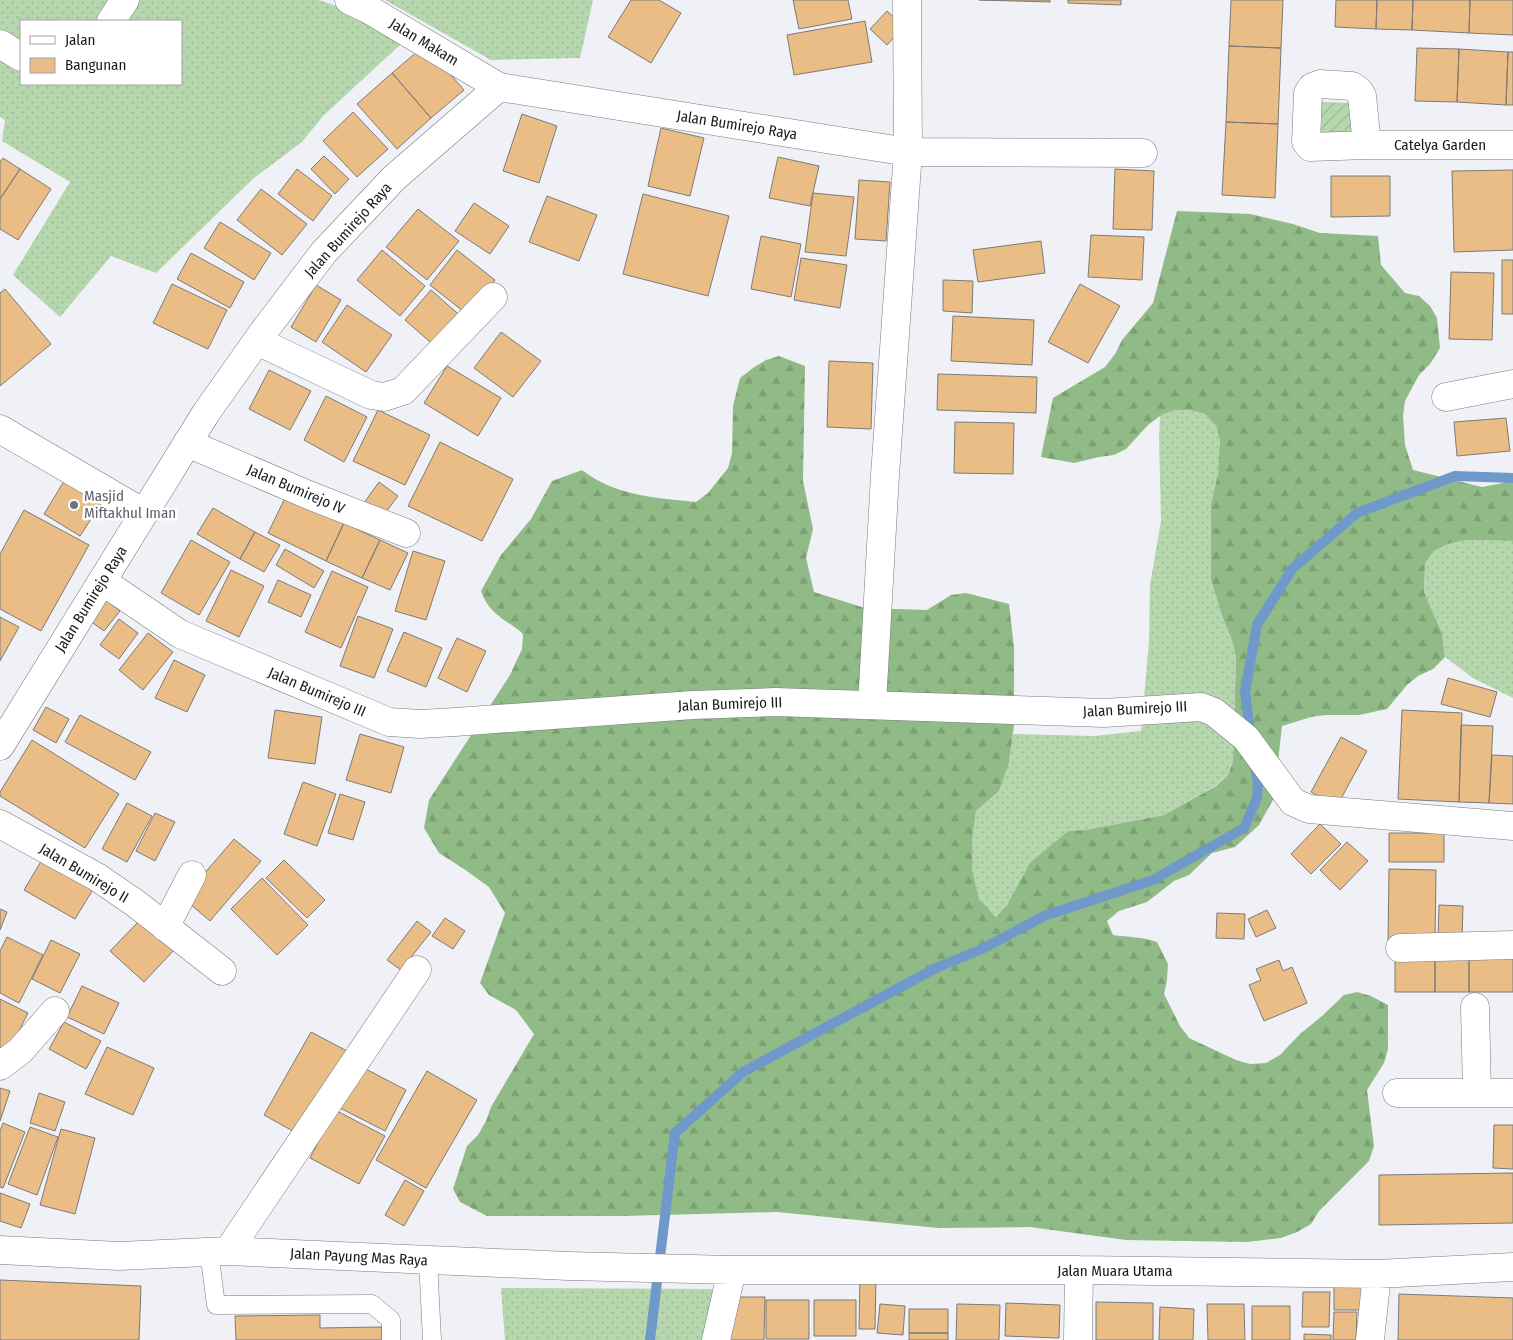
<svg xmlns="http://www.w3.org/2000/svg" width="1513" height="1340" font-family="'Fira Sans Condensed',sans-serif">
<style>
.grass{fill:url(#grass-dots);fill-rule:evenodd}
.forest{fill:url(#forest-firs)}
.garden{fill:url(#garden-furrows)}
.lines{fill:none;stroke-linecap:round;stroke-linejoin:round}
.stream{stroke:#6f99cb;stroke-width:10}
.building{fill:#eabd86;stroke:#7d7a75}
.service-casing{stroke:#797a7f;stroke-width:19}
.minor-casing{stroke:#797a7f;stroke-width:29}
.service{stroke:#fff;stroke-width:18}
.minor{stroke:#fff;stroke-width:28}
.worship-dot{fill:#6b7280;stroke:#fff;stroke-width:2}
.labels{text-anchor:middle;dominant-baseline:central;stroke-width:5;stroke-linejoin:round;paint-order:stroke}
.street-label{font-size:15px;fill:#191a1c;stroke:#fff}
.worship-label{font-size:15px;fill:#5b616d;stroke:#fff;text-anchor:start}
</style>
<defs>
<pattern id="grass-dots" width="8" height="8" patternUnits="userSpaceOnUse" patternTransform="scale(1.25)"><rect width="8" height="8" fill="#b6d6ae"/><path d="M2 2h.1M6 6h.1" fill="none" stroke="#9cb795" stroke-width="1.8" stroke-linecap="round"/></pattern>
<pattern id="forest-firs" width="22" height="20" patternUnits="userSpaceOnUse" patternTransform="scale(1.25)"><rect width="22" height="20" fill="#91bb86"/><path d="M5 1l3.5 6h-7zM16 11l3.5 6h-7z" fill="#7ca073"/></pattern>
<pattern id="garden-furrows" width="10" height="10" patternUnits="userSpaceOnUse" patternTransform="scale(1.25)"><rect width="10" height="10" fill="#b6d6ae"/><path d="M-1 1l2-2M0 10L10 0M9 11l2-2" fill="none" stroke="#9cb795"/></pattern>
</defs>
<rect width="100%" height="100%" fill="#eff1f7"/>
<path class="grass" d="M0,0H319L374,19L401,44L323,116L302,142L254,178L156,273L111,256L60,317L13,275L70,182L2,141L5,120L0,117ZM21,21H181V84H21Z
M385,0H593L580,58L491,60Z
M1174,410H1189L1205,414L1217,427L1220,442V458L1218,474L1211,504V580L1222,616L1233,643L1236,658L1233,762L1228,775L1215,786L1164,815L1085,830L1068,831L997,917C991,911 981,904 978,897C967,870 972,839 976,811L999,791L1009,763L1013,734L1094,736L1141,731L1149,642L1150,585L1161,521L1159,436L1160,416Z
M1467,540L1513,541V698L1473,678L1445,657L1442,633L1424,592L1425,563L1434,551L1448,544Z
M501,1288L719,1289L716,1340H505Z"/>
<path class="forest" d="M1177,211L1250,214L1293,224L1320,233L1378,236L1381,265L1405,293L1419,296L1430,306L1437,318L1440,348L1430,364L1419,375L1405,401L1403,416L1405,445L1413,470L1482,487L1513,481V541L1467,540L1448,544L1434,551L1425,563L1424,592L1442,633L1445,657L1433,669L1418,676L1407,685L1387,709L1359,715H1325L1311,717L1282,726L1274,798L1259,825L1235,847L1212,853L1189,875L1174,881L1147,902L1119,911L1107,921L1113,935C1128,937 1142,937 1157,942L1168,964L1167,980L1164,994L1180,1026L1189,1038L1236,1060L1250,1064L1266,1063L1280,1055L1300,1034L1322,1016L1344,995L1357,992L1371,996L1388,1005V1049L1384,1063L1367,1090L1374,1146L1369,1161L1319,1211L1311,1224L1297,1232L1281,1238L1247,1242L1126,1240L1030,1227L938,1228L777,1212L623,1216H487L460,1202L453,1189L467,1146L478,1135L486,1121L491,1107L534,1034L516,1010L489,995L480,983L505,913L489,887L464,869L439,853L424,828L429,800L510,675L522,649L523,634C505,618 490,616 481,591L501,555L531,519L552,481L582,470C615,496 657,498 696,502L708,493L728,468L732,453L733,406L740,378L753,368L766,360L779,356L805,366L803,481L813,529L806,558L814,592L865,608L927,610L951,595L966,593L1009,604L1014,647V725L1009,763L999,791L976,811L972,841V870L979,899L996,917L1007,905L1030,863L1068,831L1085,830L1164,815L1216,786L1228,775L1233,762L1236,658L1233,643L1222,616L1211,580V504L1218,474L1220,442L1217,427L1205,414L1189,410H1174L1160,416L1148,425L1126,449L1114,455L1099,457L1074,463L1041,457L1053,398L1105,367L1115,354L1122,340L1153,303Z"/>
<path class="garden" d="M1322,102L1356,103L1361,134L1321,137Z"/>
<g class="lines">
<path class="stream" d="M1251,737L1245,692L1257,625L1292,569L1357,513L1455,476L1513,478
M650,1340L675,1133L743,1072L936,968L982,949L1044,916L1153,880L1244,828L1257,798L1258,783L1255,764"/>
</g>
<path class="building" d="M631,0H659L681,13L651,63L608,37Z
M793,0H848L852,19L799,29Z
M979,0H1050V2Z
M1068,0H1121V5L1068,3Z
M1231,0H1283L1281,48L1229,46Z
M1336,0H1377L1376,29L1335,27Z
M1377,0H1413L1412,30L1376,29Z
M1413,0H1470L1469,33L1412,30Z
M1470,0H1513V35L1469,33Z
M887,11L904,27L887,45L870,29Z
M865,21L872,62L794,75L787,35Z
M425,45L464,90L431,118L392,73Z
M1229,46L1281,48L1278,124L1226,122Z
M1417,48L1459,49L1457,102L1415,101Z
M1459,49L1508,52L1506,105L1457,102Z
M1508,52H1513V105H1506Z
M392,73L431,118L397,149L357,104Z
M353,112L388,149L357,177L323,141Z
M522,114L557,126L539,183L503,171Z
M1226,122L1278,124L1275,198L1222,195Z
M661,128L704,138L690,196L648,186Z
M324,156L349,179L335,194L311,169Z
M778,157L819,166L810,206L769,198Z
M3,158L20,169L0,199V162Z
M20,169L51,189L18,240L0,229V199Z
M297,169L332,196L313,221L278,194Z
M1115,169L1154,171L1152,230L1113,229Z
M1513,170V250L1454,252L1452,171Z
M1331,176H1390V216L1331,217Z
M859,180L890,182L886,241L855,239Z
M261,189L307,224L282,255L237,220Z
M813,193L854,197L846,256L805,252Z
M643,194L729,216L708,296L623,274Z
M547,196L597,215L579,261L529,242Z
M474,203L509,226L490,254L455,231Z
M418,209L459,241L427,280L386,247Z
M220,222L271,253L254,280L204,248Z
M1091,235L1144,237L1142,280L1088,277Z
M761,236L801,244L791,297L751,289Z
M1041,241L1045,273L978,282L973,250Z
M382,250L425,286L400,316L357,280Z
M457,250L495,280L468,315L430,285Z
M191,253L244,282L230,308L177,279Z
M801,258L847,265L840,308L794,300Z
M1502,260H1513V314H1502Z
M1451,272L1494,273L1492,340L1449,339Z
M943,280L973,281L972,313L943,311Z
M172,284L227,310L208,349L153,323Z
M1080,284L1120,306L1088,363L1048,342Z
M316,285L341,300L316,342L291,327Z
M5,289L51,344L0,386V293Z
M431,290L464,319L438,349L405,320Z
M347,305L392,335L366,372L322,342Z
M953,316L1034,320L1032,365L951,361Z
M501,332L541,361L513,397L474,368Z
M829,361L873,363L871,429L827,427Z
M447,366L501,398L478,436L424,403Z
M269,370L311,391L290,430L249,409Z
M938,374L1037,377L1036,413L937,410Z
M326,396L367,417L344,462L304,440Z
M378,410L430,435L405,485L353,461Z
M1506,418L1510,451L1457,456L1454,422Z
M955,422L1014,423L1013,474L954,473Z
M440,442L513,479L482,541L408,506Z
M69,473L106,496L80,536L44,514Z
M379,482L398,496L379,521L361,507Z
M286,496L344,523L326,561L268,533Z
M213,508L255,532L240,559L197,534Z
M24,510L89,545L41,631L0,609V554Z
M344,523L380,540L362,578L326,561Z
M255,532L280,545L264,572L240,559Z
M191,540L230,562L199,615L161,593Z
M380,540L408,553L390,590L362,578Z
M285,549L324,571L314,588L276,565Z
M413,551L445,561L426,620L395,611Z
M231,570L264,586L239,637L206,621Z
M332,571L368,587L341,648L305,632Z
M278,580L311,595L301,617L268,602Z
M106,600L120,611L104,631L90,621Z
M358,616L393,629L374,678L340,666Z
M0,617L19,627L0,661Z
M119,619L138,633L119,659L100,645Z
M404,632L442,648L426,687L387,671Z
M148,633L173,652L143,690L119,670Z
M457,638L486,651L467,692L438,678Z
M174,660L205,675L187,712L155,698Z
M1448,678L1497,692L1490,717L1441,704Z
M46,707L69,719L56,743L33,730Z
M275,710L322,717L315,764L268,758Z
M1402,710L1462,713L1459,802L1398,799Z
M80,715L151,752L135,780L65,742Z
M1461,725L1493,726L1489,803L1459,802Z
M360,734L404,747L391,793L346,780Z
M1341,737L1367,751L1337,806L1311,792Z
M32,740L119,794L85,848L0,796V792Z
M1492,755L1513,756V804L1489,803Z
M303,782L336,794L317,846L284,834Z
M340,794L365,802L353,840L328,833Z
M127,803L152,816L127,862L102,849Z
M155,813L175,822L155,861L136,851Z
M1320,824L1341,844L1311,874L1291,854Z
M1389,833H1444V862H1389Z
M234,839L261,861L210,921L183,898Z
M1347,842L1368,861L1340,890L1320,870Z
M46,853L97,883L75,919L24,890Z
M284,860L325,900L307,918L266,878Z
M1389,869L1436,870L1435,943L1388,942Z
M262,878L308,925L277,955L231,909Z
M1439,905L1463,906L1462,938L1438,937Z
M0,909L7,912L0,930Z
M1267,910L1276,928L1256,937L1248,919Z
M1217,913L1245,914L1244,939L1216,938Z
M143,917L176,948L144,982L110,951Z
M445,918L465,931L453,949L432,936Z
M417,921L431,932L401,970L387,960Z
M7,937L43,955L19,1003L0,993V951Z
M51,940L80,954L60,993L32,979Z
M1395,953H1435V992H1395Z
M1435,953H1469V992H1435Z
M1469,953H1513V992H1469Z
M1279,960L1283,971L1292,967L1307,1003L1264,1021L1249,985L1261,980L1256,969Z
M82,986L119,1003L104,1034L67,1017Z
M0,999L28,1013L5,1059L0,1056Z
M64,1022L101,1041L86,1069L49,1049Z
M311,1032L347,1051L300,1135L264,1115Z
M107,1047L154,1068L133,1115L85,1094Z
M360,1066L406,1090L385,1131L338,1107Z
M427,1071L477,1100L426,1188L376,1160Z
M0,1088L10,1091L0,1121Z
M39,1093L65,1102L55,1131L30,1123Z
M335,1110L385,1136L359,1184L310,1158Z
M3,1123L25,1132L3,1188L0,1187V1131Z
M1494,1125H1513V1169L1493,1168Z
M30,1127L58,1137L37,1195L8,1184Z
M61,1129L95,1138L75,1214L40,1205Z
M1513,1173V1223L1379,1225V1175Z
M405,1180L424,1191L404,1226L385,1215Z
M0,1193L30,1204L21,1228L0,1221Z
M860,1275H876L875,1329H859Z
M0,1280L141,1286L139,1340H0Z
M1334,1283H1363V1310H1334Z
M1303,1292H1330L1329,1327H1302Z
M1399,1294L1513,1298V1340H1398Z
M729,1297H765L764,1340H728Z
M766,1300H809V1339H766Z
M814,1300H856V1336H814Z
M1096,1302L1153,1303V1340H1096Z
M1006,1303L1060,1305L1059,1338L1005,1336Z
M880,1304L905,1306L903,1335L877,1333Z
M957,1304L1000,1305L999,1340H956Z
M1207,1304H1244L1245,1340H1208Z
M1252,1306H1290V1340H1252Z
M1160,1307L1194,1309L1193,1340H1159Z
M909,1309H948V1333H909Z
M1334,1312H1357L1356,1340H1333Z
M320,1315V1328L382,1327V1340H236L235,1316Z
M909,1333H948V1340H909Z
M1304,1334L1331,1335V1340H1304Z"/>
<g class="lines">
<defs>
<path id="service" d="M209,1251L216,1305L372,1304L391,1320V1340
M428,1260L432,1340"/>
<path id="minor" d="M349,0L368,9L499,87
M111,21L125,0
M0,44L21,57
M1367,145L1310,147L1306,142L1308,93L1312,87L1320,84L1352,86L1359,91L1362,96L1367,145H1513
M257,341L371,395L384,397L403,391L493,297
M1446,397L1513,384
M0,429L144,513
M187,443L311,496L406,533
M102,581L180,634L389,722L420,724L455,722L693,705L775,702L1104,713L1201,707L1214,712L1246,738L1293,802L1309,809L1513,826
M872,705L885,475L908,152L1143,153
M0,746L206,413L261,335L324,252L394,178L499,87L908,152L907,0
M0,824L97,877L135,903L222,971
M165,927L192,875
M1400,948L1513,945
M1475,1007L1477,1093
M0,1066L20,1051L55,1011
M1397,1093H1513
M0,1250L119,1256L228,1251L568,1266L732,1270H1079L1377,1274L1513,1267
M228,1251L417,970
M716,1340L732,1270
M1078,1340L1079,1270
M1370,1340L1377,1274"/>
</defs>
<use href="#service" class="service-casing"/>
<use href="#minor" class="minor-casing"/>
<use href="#service" class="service"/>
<use href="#minor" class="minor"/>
</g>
<circle class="worship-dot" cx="74" cy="505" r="5"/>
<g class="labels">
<g class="street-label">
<text transform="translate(424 42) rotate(31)">Jalan Makam</text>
<text transform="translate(737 125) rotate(9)">Jalan Bumirejo Raya</text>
<text x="1440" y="145">Catelya Garden</text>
<text transform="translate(348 230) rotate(-48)">Jalan Bumirejo Raya</text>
<text transform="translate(296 489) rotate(23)">Jalan Bumirejo IV</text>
<text transform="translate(91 599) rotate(-58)">Jalan Bumirejo Raya</text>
<text transform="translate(317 692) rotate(23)">Jalan Bumirejo III</text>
<text transform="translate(730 704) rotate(-2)">Jalan Bumirejo III</text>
<text transform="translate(1135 709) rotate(-3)">Jalan Bumirejo III</text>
<text transform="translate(84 873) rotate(31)">Jalan Bumirejo II</text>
<text transform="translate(359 1257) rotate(3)">Jalan Payung Mas Raya</text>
<text x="1115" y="1271">Jalan Muara Utama</text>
</g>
<g class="worship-label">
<text x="84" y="496">Masjid<tspan x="84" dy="17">Miftakhul Iman</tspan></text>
</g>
</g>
<rect x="20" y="20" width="162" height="65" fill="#ffffff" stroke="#a3a3a4"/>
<rect x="30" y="36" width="25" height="8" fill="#ffffff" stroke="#a3a3a4"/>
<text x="65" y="45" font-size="15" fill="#191a1c">Jalan</text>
<rect x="30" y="58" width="25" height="15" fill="#eabd86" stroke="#a3a3a4"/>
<text x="65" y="70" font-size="15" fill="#191a1c">Bangunan</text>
</svg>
